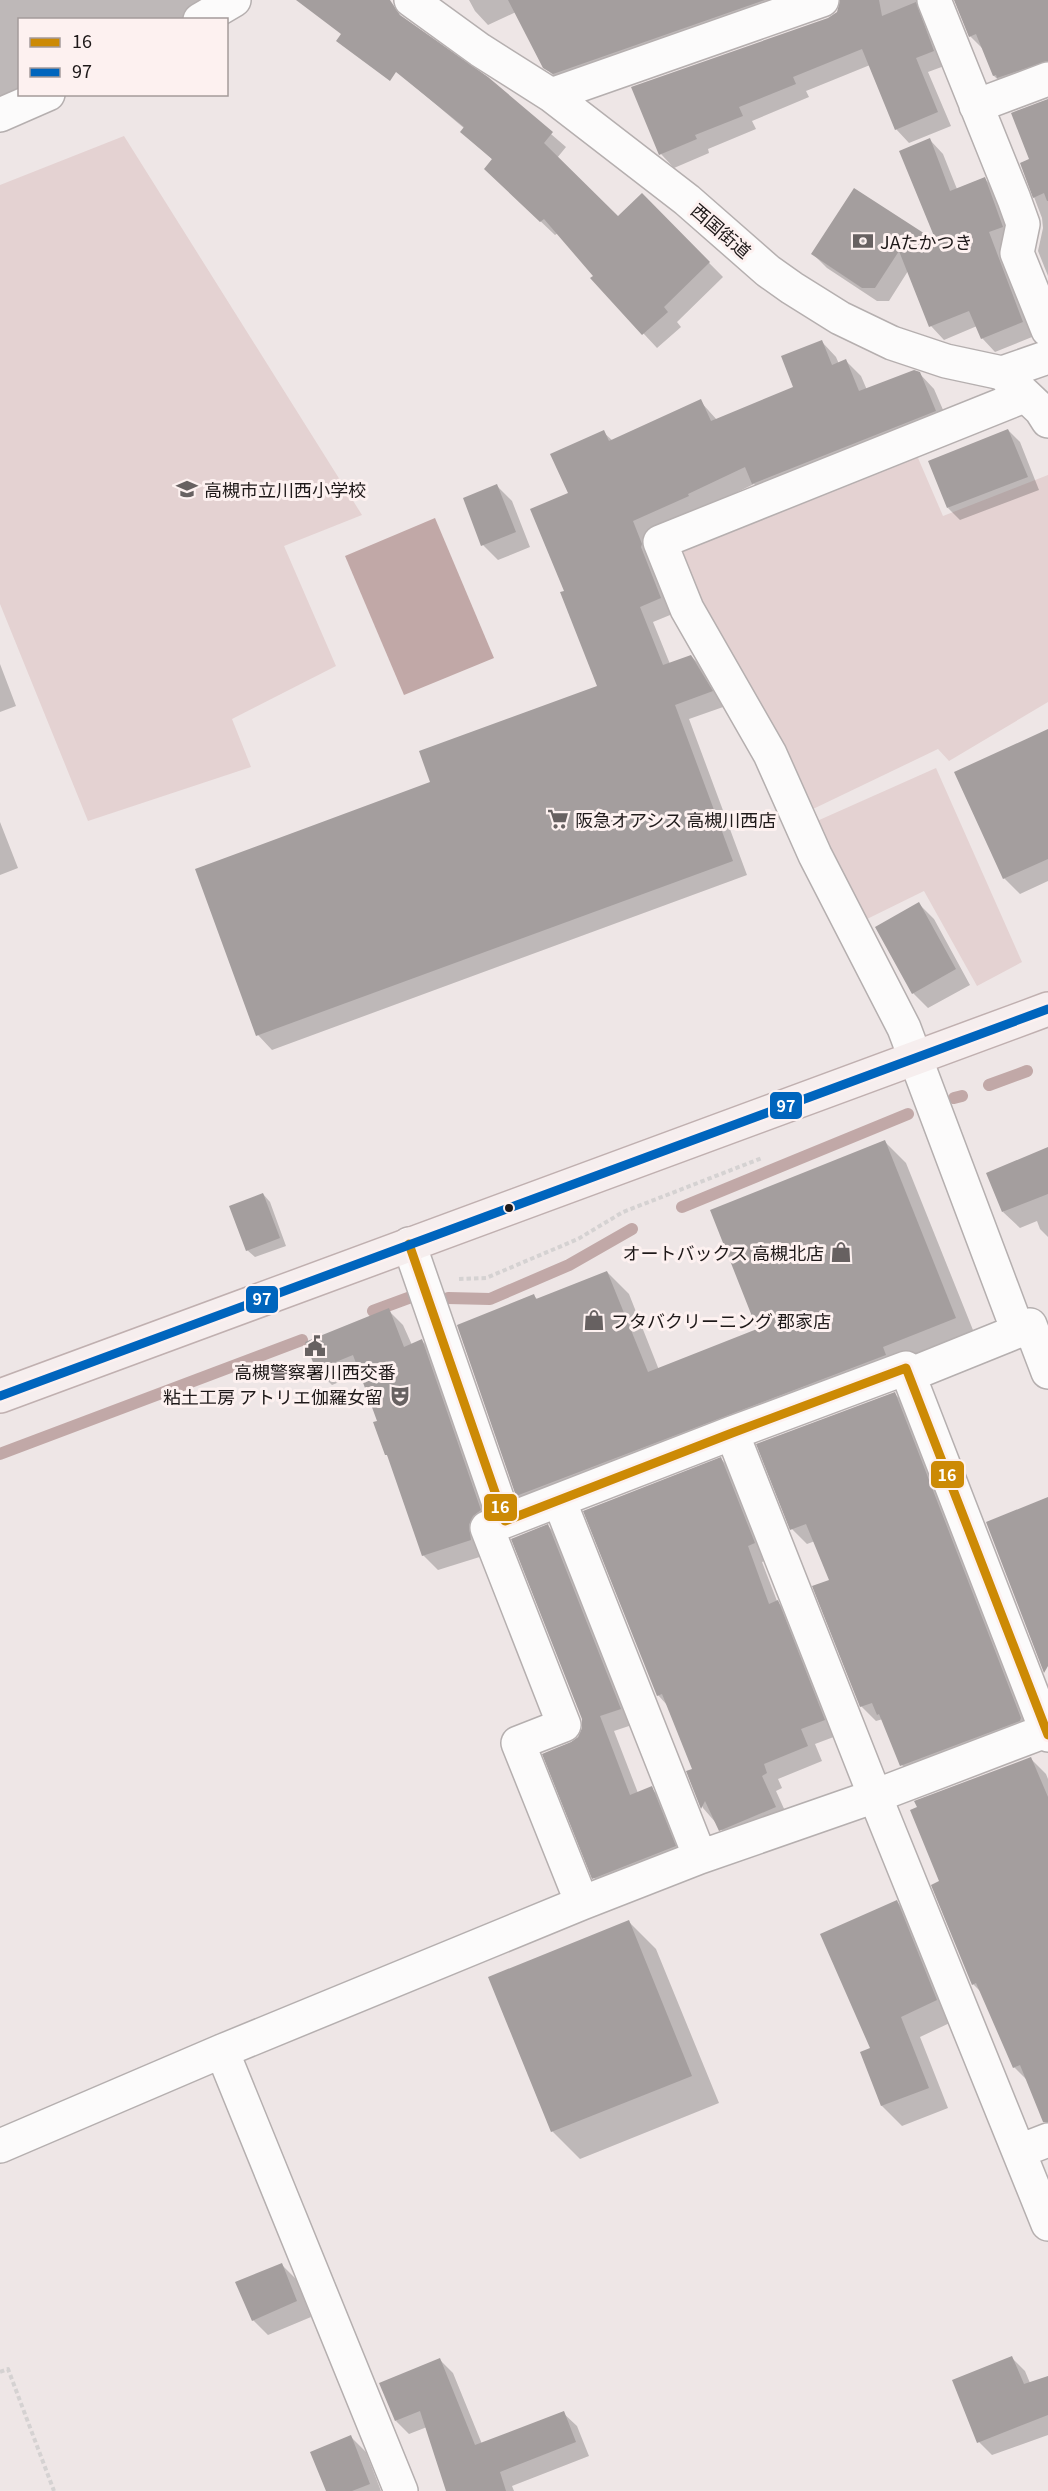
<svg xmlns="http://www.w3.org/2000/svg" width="1048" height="2491" font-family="Georgia,'Noto Sans JP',serif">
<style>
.green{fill:#e4d2d2}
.water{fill:#c1a8a7}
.shadow{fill:#0003}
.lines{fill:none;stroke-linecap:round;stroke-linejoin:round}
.stream{stroke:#c1a8a7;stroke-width:12}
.building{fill:#a49e9e}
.minor-casing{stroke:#b5afaf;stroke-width:36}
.major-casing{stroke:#c0b0b0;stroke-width:36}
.path{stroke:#d5d2d2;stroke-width:4;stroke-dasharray:4.5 3;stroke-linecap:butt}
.minor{stroke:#fcfbfb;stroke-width:33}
.major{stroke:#f6eeee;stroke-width:33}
.bus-1-casing{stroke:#fdf1f0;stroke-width:14}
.bus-2-casing{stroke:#fdf1f0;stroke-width:14}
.bus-1{stroke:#cc8a05;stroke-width:9}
.bus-2{stroke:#0065bd;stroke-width:9}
.bus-dot{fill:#1e1919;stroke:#fdf1f0;stroke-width:2}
.labels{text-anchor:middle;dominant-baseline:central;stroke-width:6;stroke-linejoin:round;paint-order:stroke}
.street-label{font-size:18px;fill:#1e1919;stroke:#fdf1f0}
.poi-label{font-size:18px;fill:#1e1919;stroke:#fdf1f0;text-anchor:start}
.line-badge{stroke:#fdf1f0;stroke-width:2}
.badge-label{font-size:16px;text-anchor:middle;font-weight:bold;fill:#fff}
</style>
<rect width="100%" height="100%" fill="#eee6e6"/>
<path class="green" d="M124,136L362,515L284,546L336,666L232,719L251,767L88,821L0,604V185Z
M915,451L943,516L1048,475V702L949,761L938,749L813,809L777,734L699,604L675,549Z
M936,768L1022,962L977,986L924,891L865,920L817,821Z"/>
<path class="water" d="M435,518L494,658L404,695L345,556Z"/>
<path class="shadow" d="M0,0H206L182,20H20V94L0,117Z
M469,0H817L559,81L545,67L516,12L488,25L475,11Z
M842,0H935L947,65L928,72L951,126L909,143L896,129L870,65L806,91L809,97L752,121L756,129L708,149L709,153L674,168L661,154L837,14Z
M956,0H1048V77L1008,89L994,76L983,49L970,36Z
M487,79L566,147L557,158L618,218L642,195L723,277L677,322L681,327L657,348L592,278L595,276L558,233L555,235L500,183L493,160L462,132L465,129L413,85Z
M1048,101V276L1038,251L1043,228L1042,218L1021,163L1031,159Z
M930,140L943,154L957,189L984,178L998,192L1037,335L995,352L982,338L977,326L944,340L931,326L908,271L889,301H877L827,268L813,254L939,245Z
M822,342L836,357L839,364L846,361L861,376L867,390L919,373L934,389L950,426L768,498L754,484L647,536L675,613L653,622L670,664L691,656L706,671L726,706L689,719L747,875L272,1050L258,1035L432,782L599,686L566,591L570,494L603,432L613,441L700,401L717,420L795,388Z
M1008,430L1020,442L1039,490L960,520L948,508Z
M497,486L512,501L530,547L498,560L483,545Z
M0,664L16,706L0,712Z
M1048,731V881L1020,894L1004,878Z
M0,822L18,868L0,875Z
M919,904L934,919L970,985L928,1008L913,993L877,927Z
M884,1141L906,1163L977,1340L539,1517L518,1496L459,1326L534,1296L538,1300L607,1272L629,1294L659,1370L759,1329Z
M1048,1149V1237L1040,1229L1037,1221L1020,1228L1003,1212Z
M263,1194L270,1202L286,1246L255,1257L247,1250Z
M388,1310L403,1325L412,1345L422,1341L437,1356L496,1525L486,1555L438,1570L423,1555L390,1458L387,1455L379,1422L361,1373L332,1385L317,1370L307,1343Z
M895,1394L910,1409L1036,1734L917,1780L902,1765L883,1719L876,1721L861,1706L831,1580L815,1541L807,1544L792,1529Z
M721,1459L736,1474L769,1559L762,1562L777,1601L792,1617L839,1735L815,1744L822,1761L778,1779L782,1788L776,1791L790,1822L735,1845L703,1808L688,1772L694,1770L667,1705L658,1695Z
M548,1526L563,1541L635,1724L614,1731L638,1793L651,1788L666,1803L690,1861L609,1893L594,1878L579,1738L584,1729Z
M1030,1758L1046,1774L1048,1779V2125L1044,2121L1028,2081L1014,2067L982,1993L973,1984L941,1882Z
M897,1902L917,1922L956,2020L920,2037L948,2108L902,2126L882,2106L862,2053L872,2049Z
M629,1922L656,1949L719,2103L580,2159L552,2131Z
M282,2265L297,2280L311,2317L268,2335L253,2320Z
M1012,2358L1025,2371L1030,2383L1048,2377V2435L992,2455L979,2442Z
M440,2360L453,2373L482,2444L563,2413L577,2426L589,2456L512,2486L514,2491H448L427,2427L409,2434L396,2421Z
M351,2437L366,2452L381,2491H328Z"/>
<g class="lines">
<path class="stream" d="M989,1085L1027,1071
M954,1098L962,1096
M682,1207L908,1114
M448,1298L490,1299L569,1265L632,1229
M373,1311L411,1297
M0,1454L302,1340"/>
</g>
<path class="building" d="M296,0H390L400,15L488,77L553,132L544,143L618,216L642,193L710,262L664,307L668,312L642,335L590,278L593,276L544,219L540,222L484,169L492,159L460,132L464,127L396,72L390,81L336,41L341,34Z
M508,0H765L553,74L543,68Z
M840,0H879L882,16L916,2L934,51L916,58L938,112L895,130L862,49L793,77L796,84L739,107L743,116L695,135L697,139L659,155L631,87L828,18L837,12Z
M954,0H1048V61L997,78L996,75L993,76L976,34L969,37Z
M1048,99V201H1047L1044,193L1033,198L1020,163L1029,159L1011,113Z
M930,138L950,191L985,177L1003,227L989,232L1023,322L981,339L969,311L929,327L899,251L875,288H862L811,254L854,188L936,241L899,151Z
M822,340L832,365L846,359L859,391L914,370L920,372L936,411L752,484L745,467L688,494L689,496L633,521L642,544L641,547L661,598L640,607L663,665L691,655L713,691L675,705L733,861L256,1036L195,869L430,782L419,751L597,686L560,592L564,591L530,509L568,493L550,454L604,430L609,441L701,399L711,421L793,387L781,356Z
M1008,429L1028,477L947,508L928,461Z
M497,484L516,532L481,546L463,498Z
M1048,729V859L1003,879L954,772Z
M919,902L956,969L912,994L875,927Z
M885,1140L956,1318L883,1347L886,1355L516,1496L457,1325L534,1294L536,1299L607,1271L648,1372L757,1329L710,1210Z
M1048,1147V1194L1002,1212L986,1173Z
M263,1193L280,1238L246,1251L229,1206Z
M389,1308L404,1347L422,1339L481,1510L473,1516L469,1525L471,1540L422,1556L387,1455H385L373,1422L377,1421L353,1355L316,1370L305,1342Z
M895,1392L1021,1718L1020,1721L900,1766L879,1714L877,1715L872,1703L860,1707L812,1586L829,1580L806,1524L790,1530L756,1444Z
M721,1457L755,1543L748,1546L769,1604L778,1600L825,1720L801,1729L808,1746L764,1764L767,1773L762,1776L776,1807L719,1831L705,1801L701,1809L686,1771L692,1769L662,1694L657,1696L583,1511Z
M1048,1497V1666L1044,1673L986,1522Z
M548,1524L621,1709L600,1716L630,1795L652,1786L676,1846L592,1879L542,1754L571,1742L578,1737L582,1728V1719L511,1539Z
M1031,1757L1048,1797V2122H1043L1020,2065L1013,2068L976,1983L972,1985L931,1885L939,1881L910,1810L917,1807L914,1801Z
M897,1900L937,2000L901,2017L929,2088L881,2106L860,2052L870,2048L820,1934Z
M629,1920L692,2076L551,2132L488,1977Z
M282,2263L297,2301L252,2321L235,2282Z
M1012,2356L1024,2384L1048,2376V2415L977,2443L952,2380Z
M440,2358L475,2445L564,2411L576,2442L500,2472L506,2491H446L420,2411L395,2421L379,2383Z
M351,2435L370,2484L352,2491H326L310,2452Z"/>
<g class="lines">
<defs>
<path id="minor" d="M411,0L480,50L551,95L687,200L768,271L792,288L840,318L892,343L946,361L1002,373L1041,410L1048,421
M934,0L1014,199L1023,224L1017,253L1048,330
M200,20L234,0
M551,95L822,0
M976,106L1048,79
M0,115L48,94
M1002,373L1048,357
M1024,396L660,542L687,609L770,754L815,855L904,1028L1018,1331L1030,1325L1048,1372
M409,1244L505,1521L732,1433L906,1368L1048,1735
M909,1375L1018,1331
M732,1433L875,1796L1048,2224
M559,1500L700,1857
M505,1521L487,1528L564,1725L518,1743L582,1903
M222,2051L401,2491
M0,2146L222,2051L582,1903L700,1857L875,1796L1048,1730
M1020,2151L1048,2140"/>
<path id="major" d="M0,1396L1048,1009"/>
</defs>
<use href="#minor" class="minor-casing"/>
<use href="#major" class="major-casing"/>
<path class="path" d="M459,1279L486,1278L578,1239L623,1212L762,1158
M0,2372L8,2369L54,2491"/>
<use href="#minor" class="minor"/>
<use href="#major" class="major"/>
<defs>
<path id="bus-1" d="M409,1244L505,1521L732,1433L906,1368L1048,1735"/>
<path id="bus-2" d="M0,1396L1048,1009"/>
</defs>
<use href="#bus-1" class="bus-1-casing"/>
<use href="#bus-2" class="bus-2-casing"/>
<use href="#bus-1" class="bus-1"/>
<use href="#bus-2" class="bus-2"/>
</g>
<defs>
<symbol id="bank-bare" viewBox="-9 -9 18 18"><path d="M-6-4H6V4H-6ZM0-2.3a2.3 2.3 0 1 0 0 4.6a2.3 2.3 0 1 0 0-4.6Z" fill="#676161" stroke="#fdf1f0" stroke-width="2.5" paint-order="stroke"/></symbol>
<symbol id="school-bare" viewBox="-9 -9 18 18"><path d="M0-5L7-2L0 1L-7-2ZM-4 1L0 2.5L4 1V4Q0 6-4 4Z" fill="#676161" stroke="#fdf1f0" stroke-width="2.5" paint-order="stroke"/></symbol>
<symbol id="supermarket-bare" viewBox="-9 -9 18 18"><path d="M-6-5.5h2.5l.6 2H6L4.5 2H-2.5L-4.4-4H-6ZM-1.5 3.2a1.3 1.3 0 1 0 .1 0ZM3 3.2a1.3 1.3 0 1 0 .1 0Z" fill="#676161" stroke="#fdf1f0" stroke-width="2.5" paint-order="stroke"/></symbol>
<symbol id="shop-bare" viewBox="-9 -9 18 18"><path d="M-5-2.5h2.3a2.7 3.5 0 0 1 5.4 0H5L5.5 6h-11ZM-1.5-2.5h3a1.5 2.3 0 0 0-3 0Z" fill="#676161" stroke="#fdf1f0" stroke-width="2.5" paint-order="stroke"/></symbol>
<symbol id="civic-bare" viewBox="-9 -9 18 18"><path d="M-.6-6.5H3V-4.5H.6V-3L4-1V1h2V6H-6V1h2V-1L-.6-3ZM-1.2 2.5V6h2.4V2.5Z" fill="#676161" stroke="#fdf1f0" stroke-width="2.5" paint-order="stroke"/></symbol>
<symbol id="theatre-bare" viewBox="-9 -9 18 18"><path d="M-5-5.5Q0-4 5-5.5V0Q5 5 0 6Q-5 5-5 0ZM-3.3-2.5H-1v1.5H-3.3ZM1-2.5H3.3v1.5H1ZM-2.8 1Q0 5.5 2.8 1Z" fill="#676161" stroke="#fdf1f0" stroke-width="2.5" paint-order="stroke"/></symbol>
</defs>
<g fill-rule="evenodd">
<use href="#bank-bare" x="848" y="226" width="30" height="30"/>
<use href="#school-bare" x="172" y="474" width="30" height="30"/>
<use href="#supermarket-bare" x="543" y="804" width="30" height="30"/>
<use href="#shop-bare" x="826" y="1237" width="30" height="30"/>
<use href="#shop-bare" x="579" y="1305" width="30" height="30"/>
<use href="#civic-bare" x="300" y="1331" width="30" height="30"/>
<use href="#theatre-bare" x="385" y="1381" width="30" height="30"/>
</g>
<circle class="bus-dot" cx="509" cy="1208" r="5"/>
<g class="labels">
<g class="street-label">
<text transform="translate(722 230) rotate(41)">西国街道</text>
</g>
<g class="poi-label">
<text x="880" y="241">JAたかつき</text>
<text x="204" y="489">高槻市立川西小学校</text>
<text x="575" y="819">阪急オアシス 高槻川西店</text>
<text x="824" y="1252" text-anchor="end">オートバックス 高槻北店</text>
<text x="611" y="1320">フタバクリーニング 郡家店</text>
<text x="315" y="1371" text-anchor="middle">高槻警察署川西交番</text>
<text x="383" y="1396" text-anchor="end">粘土工房 アトリエ伽羅女留</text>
</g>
</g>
<g class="line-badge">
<rect x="769" y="1091" width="34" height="29" rx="6" fill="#0065bd"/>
<rect x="245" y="1285" width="34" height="29" rx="6" fill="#0065bd"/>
<rect x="930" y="1460" width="35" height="29" rx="6" fill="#cc8a05"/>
<rect x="483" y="1493" width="35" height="29" rx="6" fill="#cc8a05"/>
</g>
<g class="badge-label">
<text x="786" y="1112">97</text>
<text x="262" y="1305">97</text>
<text x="947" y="1481">16</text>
<text x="500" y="1513">16</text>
</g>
<rect x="18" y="18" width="210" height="78" fill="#fdf1f0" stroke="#a49b9a" stroke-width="1.5"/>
<rect x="30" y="38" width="30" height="9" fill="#cc8a05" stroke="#a49b9a" stroke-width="1.5"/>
<text x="72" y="48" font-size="18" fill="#1e1919">16</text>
<rect x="30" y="68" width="30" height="9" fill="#0065bd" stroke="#a49b9a" stroke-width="1.5"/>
<text x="72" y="78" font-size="18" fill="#1e1919">97</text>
</svg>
